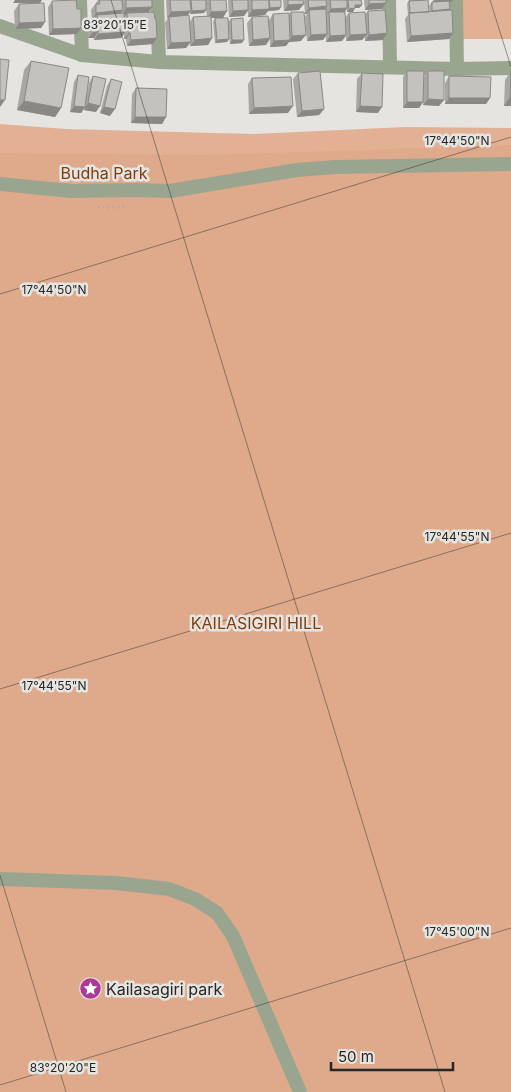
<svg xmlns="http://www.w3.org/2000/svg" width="511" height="1092" font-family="Inter,sans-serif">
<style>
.green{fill:#e2b194}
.forest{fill:#deaa8b}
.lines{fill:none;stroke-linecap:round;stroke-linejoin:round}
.path{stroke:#a9a9a5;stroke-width:3;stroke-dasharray:1 4;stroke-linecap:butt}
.minor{stroke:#9aa58f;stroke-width:14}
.tertiary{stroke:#9aa58f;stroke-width:14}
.wall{fill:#a9a7a3;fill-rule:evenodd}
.shaded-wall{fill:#898885}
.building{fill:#c4c2be;stroke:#898885}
.ticks{fill:none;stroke:#272725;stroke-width:1;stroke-opacity:0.45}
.labels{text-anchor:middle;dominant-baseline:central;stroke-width:5;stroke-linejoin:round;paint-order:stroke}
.park-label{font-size:16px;fill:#7e3e0d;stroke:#e5e4e0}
.poi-label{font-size:16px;fill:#272725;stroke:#e5e4e0;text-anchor:start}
.ticks-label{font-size:12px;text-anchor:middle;fill:#272725;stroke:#e5e4e0;stroke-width:5;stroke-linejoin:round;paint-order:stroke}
</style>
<rect width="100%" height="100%" fill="#e5e4e0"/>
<path class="green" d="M460,0H511V39H460Z
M0,124L66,129L252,134L405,127L511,128V185L0,207Z"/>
<path class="forest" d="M511,145V1092H0V153L205,155Z"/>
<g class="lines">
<path class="path" d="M98,207L112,208L124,206"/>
<path class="minor" d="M80,0L82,55
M157,0L159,62
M389,0L390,67
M456,0L457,69
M0,184L71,191L135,190L170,191L297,170L335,167L511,164
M0,879L116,883L169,889L195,899L217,913L233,936L300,1092"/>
<path class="tertiary" d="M0,26L82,55L159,62L457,69L511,68"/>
</g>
<path class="wall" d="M98,0H152V7L149,12L157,38L153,44L127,46L126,39H124V34L121,38L94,40V38H88V28L94,19L92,20L91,10Z
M166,0H226L223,18H211L212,38L208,45L190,46V42L186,48L167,49L165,23L168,18H167ZM206,10L207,16L193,17L189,23L187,15L190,12V14L204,13Z
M228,0H281V7L279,10L268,11L265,15L248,17V11L244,16L229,17Z
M283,0H303L299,10L284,11Z
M304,0H361L362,5L359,8H355L353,12H347V9L345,12V18L349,13L365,15L368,11L383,40L365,41V37L362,40L346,41V36L342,41L326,42V36L323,40L307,41L305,17L307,14H305Z
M364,0H386V3L382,9L365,10Z
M409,0H428L429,12H430L429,6L432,2H440H433V0H453L452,2H449V39L407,42L405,19L408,15L407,4Z
M52,1L77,9V34L49,35L48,7Z
M19,4L45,22L41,28L15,29L14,11Z
M291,12L301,41L289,42L286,46L270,47V39L266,45L249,46L247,23L252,17L269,20L273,14L289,15Z
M215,18L229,39L227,42L215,43L213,22Z
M231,19L242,43L230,44L228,22Z
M31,61L61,108L55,117L17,110L24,70Z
M407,71L424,77L428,71L439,106L423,105V102L419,108H403V77Z
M511,71V106H504L505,80Z
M298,73L324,109L319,115L297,117L293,79Z
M362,73L378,113L356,112L357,79Z
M78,75L87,94L89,83L93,76L96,112L84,110V109L81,113L70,112L74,82Z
M449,76L490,98L486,104H445V83Z
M252,78L288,113L249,114L248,84Z
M111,79L110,116L100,113L107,86Z
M136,88L166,117L162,124L131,123L132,94Z"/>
<path class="shaded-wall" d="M15,0H42L40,3H13Z
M435,0H453L452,2H433Z
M386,3L382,9L365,10L369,4Z
M304,4L299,10L284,11L288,5Z
M355,5H362L359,8H353Z
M327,6L323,13L309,10L307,14H305L309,8Z
M152,7L148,13L122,15L126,8Z
M281,7L279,10L268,11L265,15L248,17L252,10L268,9L270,8Z
M347,8L343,14L329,12L326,15L331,9Z
M355,8L353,12H347L349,9Z
M123,10L118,16L97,15L94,19L92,20L96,13Z
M206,10L204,13L190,14L192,11Z
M248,10L244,16L229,17L233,11Z
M191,11L186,17H169L168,18H167L171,12Z
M227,11L223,18H207L211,12Z
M45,22L41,28L15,29L19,23Z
M81,28L77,34L49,35L53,29Z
M98,31L94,38H88L93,32Z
M125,32L121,38L94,40L98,34Z
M129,33H130L126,39H124Z
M387,33L383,40L365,41L369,35Z
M453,33L449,39L407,42L411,36Z
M327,34L323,40L307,41L311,35Z
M367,34L362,40L346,41L350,35Z
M306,35L301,41L289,42L286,46L270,47L274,41L290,40L292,36Z
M346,35L342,41L326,42L330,36Z
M157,38L153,44L127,46L131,40Z
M212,38L208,45L190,46L195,40Z
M270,38L266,45L249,46L253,40Z
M229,39L227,42L215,43L217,40Z
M232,40H244L242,43L230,44Z
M191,42L186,48L167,49L171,43Z
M510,97H511V106H504Z
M449,98H490L486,104H445Z
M428,99L444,100L439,106L423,105Z
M0,100H5L0,107Z
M24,101L61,108L55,117L17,110Z
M407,102H423L419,108H403Z
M88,103L100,106L96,112L84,110Z
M74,106L85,107L81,113L70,112Z
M293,106L288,113L249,114L254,108Z
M360,106L382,107L378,113L356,112Z
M104,107L115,109L110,116L100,113Z
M324,109L319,115L297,117L302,111Z
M135,117H166L162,124L131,123Z"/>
<path class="building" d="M76,0L77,9H81V28L53,29L52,1Z
M99,0H122L123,10L96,13V4H100Z
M126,0H152V7L126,8Z
M170,0H190L191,11L171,12Z
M191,0H206V10L192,11Z
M210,0H226L227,11L211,12Z
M232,0H248V10L233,11Z
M252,0H269V9L252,10Z
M269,0H281V7L270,8Z
M288,0H303L304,4L288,5Z
M308,0H326L327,6L309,8Z
M330,0H347V8L331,9Z
M348,0H361L362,5H355V8L349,9Z
M369,0H386V3L369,4Z
M428,0L429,12L410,13L409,1Z
M449,1L450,9L432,11V2Z
M44,3L45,22L19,23V4Z
M326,9L327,34L311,35L309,10Z
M385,10L387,33L369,35L368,11Z
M452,10L453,33L411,36L409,13Z
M154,12L155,19H156L157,38L131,40L130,33H129L127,13Z
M291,12H304L306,35L292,36Z
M329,12H345L346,35L330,36Z
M365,12L367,34L350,35L349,13Z
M124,13L125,32L98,34V31L93,32L92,22H98L97,15Z
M289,13L290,40L274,41L273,14Z
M189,15L191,42L171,43L169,17Z
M211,16L212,38L195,40L193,17Z
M268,16L270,38L253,40L252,17Z
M215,18H228L229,39L217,40Z
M243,18L244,40H232L231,19Z
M0,59L9,60L5,100H0Z
M31,61L69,68L61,108L24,101Z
M320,71L324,109L302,111L298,73Z
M407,71H424L423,102H407Z
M428,71H444V100L428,99Z
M511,71V97H510Z
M362,73L383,74L382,107L360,106Z
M78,75L89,77L85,107L74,106Z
M93,76L106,79L100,106L88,103Z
M449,76L491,77L490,98H449Z
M291,77L293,106L254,108L252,78Z
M111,79L122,82L115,109L104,107Z
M136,88L167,89L166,117H135Z"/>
<path class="ticks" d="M111,0L445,1092M490,0L511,67M0,294L511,137M0,689L511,533M0,875L66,1092M0,1085L511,928"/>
<defs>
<symbol id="sight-disc" viewBox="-11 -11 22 22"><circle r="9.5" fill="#ab3a96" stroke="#e5e4e0"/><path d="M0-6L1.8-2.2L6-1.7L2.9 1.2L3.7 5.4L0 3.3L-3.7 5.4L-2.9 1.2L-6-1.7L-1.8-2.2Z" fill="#fff"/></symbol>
</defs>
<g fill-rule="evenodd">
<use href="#sight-disc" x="78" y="976" width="25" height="25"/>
</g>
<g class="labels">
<g class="park-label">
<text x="104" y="173">Budha Park</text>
<text x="256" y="623">KAILASIGIRI HILL</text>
</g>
<g class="poi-label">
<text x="106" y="989">Kailasagiri park</text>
</g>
</g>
<g class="ticks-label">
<text x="115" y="29">83°20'15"E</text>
<text x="457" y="145">17°44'50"N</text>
<text x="54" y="294">17°44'50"N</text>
<text x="457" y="541">17°44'55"N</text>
<text x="54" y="690">17°44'55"N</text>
<text x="457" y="936">17°45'00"N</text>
<text x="63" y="1072">83°20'20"E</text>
</g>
<path d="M331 1062v8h122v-8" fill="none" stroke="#272725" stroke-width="2.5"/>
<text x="338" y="1062" font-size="15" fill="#272725" stroke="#e5e4e0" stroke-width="4" paint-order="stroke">50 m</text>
</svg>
